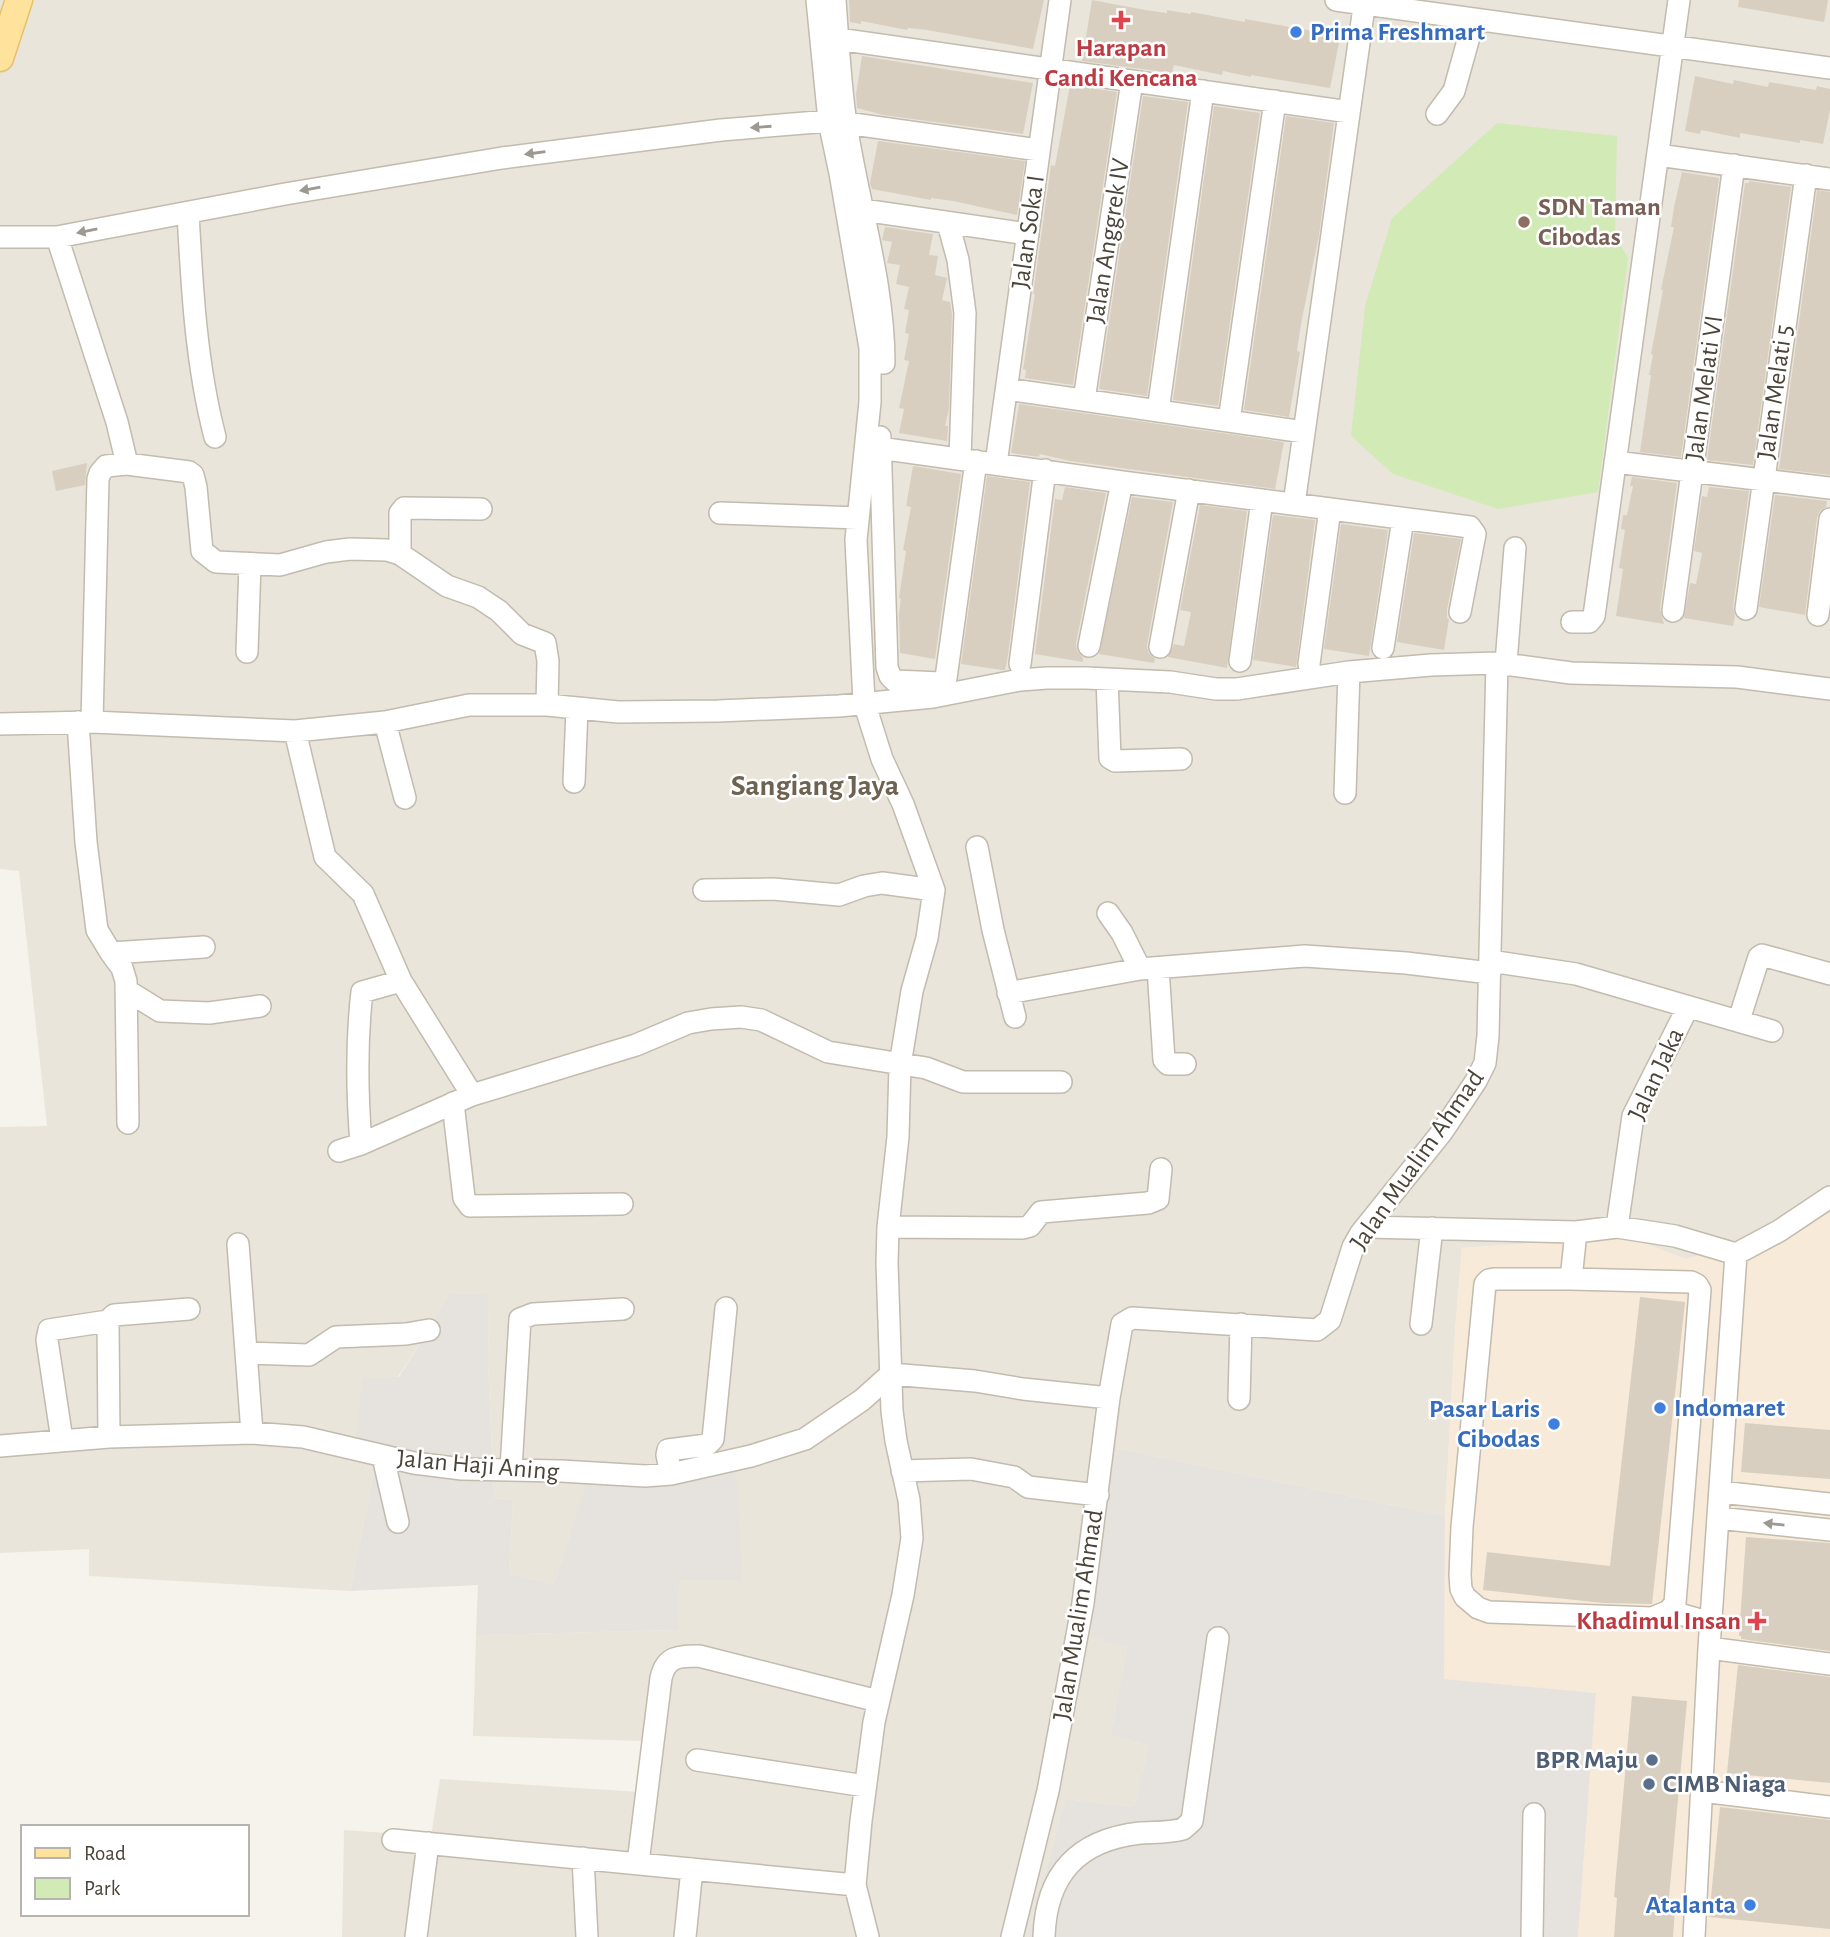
<svg xmlns="http://www.w3.org/2000/svg" width="1830" height="1937" font-family="'Alegreya Sans',sans-serif">
<style>
.residential{fill:#eae5da}
.commercial{fill:#f7ead8}
.industrial{fill:#e6e2dd}
.green{fill:#d2eab5}
.building{fill:#d8cfc1}
.lines{fill:none;stroke-linecap:round;stroke-linejoin:round}
.minor-casing{stroke:#c2bbae;stroke-width:24}
.major-casing{stroke:#e6c16a;stroke-width:29}
.minor{stroke:#fff;stroke-width:21}
.major{stroke:#ffe39c;stroke-width:26}
.oneway{fill:#9c9892}
.health-dot{fill:#e0444e;stroke:#fff;stroke-width:2.5}
.shop-dot{fill:#3f7fe0;stroke:#fff;stroke-width:2.5}
.education-dot{fill:#8d6e63;stroke:#fff;stroke-width:2.5}
.service-dot{fill:#5c6f8a;stroke:#fff;stroke-width:2.5}
.labels{text-anchor:middle;dominant-baseline:central;stroke-width:5;stroke-linejoin:round;paint-order:stroke}
.shop-label{font-size:26px;font-weight:bold;fill:#366cbe;stroke:#fff;text-anchor:start}
.health-label{font-size:26px;font-weight:bold;fill:#be3a42;stroke:#fff}
.education-label{font-size:26px;font-weight:bold;fill:#785e54;stroke:#fff;text-anchor:start}
.street-label{font-size:26px;fill:#4b4439;stroke:#fff}
.service-label{font-size:26px;font-weight:bold;fill:#4e5e75;stroke:#fff;text-anchor:end}
.quarter-label{font-size:30px;font-weight:bold;fill:#6e6250;stroke:#fff}
</style>
<rect width="100%" height="100%" fill="#f6f3ec"/>
<path class="residential" d="M0,0H1830V1185L1728,1249L1686,1259L1627,1237L1462,1248L1455,1332L1445,1516L1110,1447L1127,1647L1110,1735L1149,1746L1134,1807L1065,1799L1028,1937H342L344,1830L431,1836L440,1779L640,1792L642,1741L473,1736L476,1635L677,1630L680,1580H742L646,1467L593,1463L554,1584L509,1574L513,1500L494,1498L488,1362L489,1293L452,1294L398,1377L376,1462L350,1591L89,1576V1549L0,1553V1127L47,1126L19,871L0,869Z"/>
<path class="commercial" d="M1830,1185V1937H1578L1596,1693L1443,1679L1445,1516L1455,1332L1462,1248L1627,1237L1686,1259L1728,1249Z"/>
<path class="industrial" d="M489,1293L488,1362L494,1498L513,1500L509,1574L554,1584L593,1462L646,1467L735,1453L742,1580H680L678,1630L476,1635L478,1585L350,1591L376,1462L356,1451L362,1379L399,1377L451,1294Z
M1110,1447L1445,1516L1444,1679L1596,1693L1578,1937H1028L1065,1799L1134,1807L1149,1746L1110,1735L1127,1647L1086,1635Z"/>
<path class="green" d="M1497,123L1617,136L1615,236L1628,258L1598,492L1498,509L1393,474L1351,436L1365,306L1392,218Z"/>
<path class="building" d="M849,0H1044L1033,49L927,30L908,28L907,30L861,21V24L850,22Z
M1092,0L1145,10L1167,13V10L1191,14V12L1245,22V19L1324,33V30L1341,33L1330,88L1251,75V77L1223,71L1222,75L1174,65L1172,73L1082,61Z
M1739,0H1828L1824,22L1738,7Z
M862,56L1033,83L1023,134L883,115L857,108L856,94Z
M1695,76L1733,84L1734,80L1768,87L1769,82L1816,90L1817,86L1830,89V110L1823,144L1800,140V143L1740,133V138L1701,130L1700,134L1685,131Z
M1070,85L1117,92L1073,385L1025,378L1026,370L1023,369L1035,294H1033L1051,165L1055,166Z
M1143,96L1188,102L1147,396L1099,389Z
M1214,106L1260,113L1218,406L1173,400Z
M1286,116L1334,123L1319,235L1301,324L1297,351L1300,352L1289,417L1244,410Z
M878,141L1025,161L1017,215L953,201L931,198V200L872,189L870,183Z
M1682,172L1719,178L1681,457L1640,452L1651,375H1649L1653,355L1651,354L1663,290H1661L1674,227H1671L1674,207Z
M1749,181L1791,187L1753,465L1707,460L1745,183H1749Z
M1817,190L1830,192V475L1779,469Z
M885,227L933,234L929,255L938,256L935,275L947,278L942,300L950,302L952,314L949,408L945,426H948L947,441L899,433L904,409L899,408L909,361L904,360L909,334L905,333L909,310L904,309L909,287L896,284L900,265L887,263L892,242L882,240Z
M1019,404L1284,442L1275,489L1070,461L1040,454L1039,457L1011,453Z
M87,463L85,485L56,491L52,471Z
M913,466L961,474L935,659L900,653L899,613L901,599L899,598L906,551L903,550L911,507L906,506Z
M987,476L1030,482L1008,655L1005,670H1002L961,664Z
M1632,477L1677,483L1660,609L1664,624L1616,616L1623,569L1619,568L1625,530L1621,529L1623,515H1627L1633,486H1630Z
M1065,487L1106,493L1076,643L1077,651L1083,658V662L1035,654L1055,499L1062,500Z
M1709,487L1749,491L1733,607L1735,616L1733,626L1684,618L1690,583L1696,584L1702,553L1694,551L1702,496L1707,497Z
M1775,495L1827,501L1826,507L1820,511L1817,517L1805,615L1759,607Z
M1132,497L1173,502L1147,645L1148,652L1155,659L1154,663L1099,654Z
M1200,505L1247,511L1227,668L1168,657L1174,644L1184,646L1191,612L1180,610Z
M1273,515L1315,520L1296,667L1253,660Z
M1341,524L1388,530L1369,656L1324,649Z
M1414,533L1461,539L1447,610V618L1449,619L1444,650L1397,642Z
M1640,1297L1685,1302L1652,1604L1603,1603L1483,1590L1487,1552L1610,1566Z
M1745,1423L1830,1430V1479L1741,1472Z
M1746,1537L1830,1543V1651L1741,1639V1636H1739Z
M1738,1665L1830,1677V1783L1727,1773Z
M1632,1696L1687,1701L1668,1908H1675L1673,1937H1614L1617,1898L1614,1897Z
M1720,1807L1830,1820V1929L1709,1917Z"/>
<g class="lines">
<defs>
<path id="minor" d="M817,0L829,121L840,173L870,348V402L856,540L864,702L882,759L903,804L934,890L927,938L912,991L900,1065L898,1137L888,1227L887,1263L892,1411L896,1441L909,1500L912,1538L903,1595L874,1722L861,1821L855,1885L868,1937
M835,0C838,41 840,83 846,124C858,203 884,282 884,363
M1336,0L1830,68
M838,39L1349,112
M1437,114L1454,91L1474,19
M846,123L1039,150
M1658,155L1830,179
M863,210L1028,234
M188,213C192,288 196,364 215,437
M948,223L958,260L965,313L960,459
M0,237H57L285,194L502,158L721,130L829,121
M57,237L117,422L127,464L106,466L100,473L98,479L92,722
M1007,389L1304,432
M1084,400L1132,81
M1158,411L1203,91
M1229,421L1275,101
M880,437L887,667L890,676L895,681L941,683L946,678L976,461
M879,448L1122,482L1470,527L1475,534L1460,612
M1615,462L1830,488
M127,464L189,472L193,475L196,487L202,551L216,562L280,565L326,552L350,549L387,550L400,554L447,586L478,597L499,611L522,634L545,643L548,661L547,705
M996,464L1060,0
M1294,504L1365,0
M720,513L858,518
M400,554V513L404,508L481,509
M1746,609L1806,175
M1673,611L1734,165
M1818,615L1830,519
M1572,622H1589L1594,616L1679,0
M1089,646L1122,482
M1160,647L1189,490
M1383,648L1403,519
M247,652L250,564
M1240,661L1262,500
M1506,663L1515,548
M1020,664L1045,470
M1309,664L1330,509
M1107,679L1110,758L1115,761L1181,759
M78,722L86,842L97,930L111,953L204,947
M385,722L405,798
M0,724L92,722L295,731L385,722L469,705H547L618,712L718,711L839,706L933,697L1020,680L1047,678H1086L1170,682L1216,689H1237L1349,672L1431,665L1497,663L1571,673L1737,677L1830,689
M295,731L325,857L363,894L401,981L472,1095
M574,782L577,709
M1345,793L1349,672
M977,847L993,930L1015,1017
M704,890L773,889L839,895L864,886L882,883L934,890
M1108,913L1122,933L1140,969
M111,953L122,968L126,981L128,1123
M1490,961L1576,974L1772,1031
M1158,968L1164,1060L1168,1064H1185
M126,990L160,1011L209,1013L260,1006
M1008,993L1140,969L1305,956L1406,963L1490,973
M1739,1020L1759,957L1762,955L1830,974
M453,1103L464,1198L470,1206L622,1204
M361,1144C357,1093 356,1043 362,992L401,981
M339,1151L361,1144L472,1095L636,1045L688,1023L711,1019L741,1017L761,1020L828,1052L926,1068L963,1082H1061
M888,1227L1023,1228L1030,1226L1041,1212L1148,1203L1158,1199L1161,1169
M1367,1227L1576,1232L1617,1227L1675,1236L1736,1254
M1617,1227L1633,1116L1688,1007
M238,1244L252,1433
M1571,1279H1496L1489,1280L1485,1284L1462,1527L1460,1575L1461,1589L1465,1597L1478,1608L1489,1612L1652,1618L1669,1611L1675,1603L1700,1290L1697,1285L1691,1282L1571,1279L1576,1232
M108,1321L109,1437
M1421,1324L1432,1228
M248,1353L309,1355L336,1337L406,1334L429,1330
M891,1374L975,1381L1023,1389L1109,1398
M1239,1399L1241,1324
M62,1440L47,1340L49,1330L108,1321L114,1315L189,1309
M0,1446L109,1437L252,1433L303,1437L414,1463L462,1469L561,1471L645,1476L671,1474L751,1456L805,1439L862,1400L891,1374
M383,1457L398,1522
M511,1469L520,1319L533,1314L623,1309
M902,1471L971,1469L1014,1477L1028,1487L1098,1495
M671,1474L667,1455L668,1450L707,1445L713,1439L726,1308
M1720,1492L1830,1504
M1718,1518L1830,1530
M1669,1611L1711,1623
M1709,1648L1830,1664
M697,1760L865,1786
M1702,1791L1830,1807
M393,1840L855,1885
M583,1858L587,1937
M638,1863L661,1678C666,1656 679,1656 699,1656L878,1701
M416,1937L428,1843
M685,1937L692,1869
M1012,1937L1048,1791L1083,1603L1109,1398L1122,1324L1132,1318L1317,1330L1330,1320L1353,1247L1361,1233L1442,1132L1476,1081L1485,1063L1488,1036L1497,663
M1044,1937C1046,1874 1078,1840 1140,1833C1155,1832 1169,1833 1183,1829L1192,1821L1218,1638
M1532,1937L1534,1814
M1694,1937L1709,1648L1736,1254L1779,1231L1830,1197"/>
<path id="major" d="M0,58L19,0"/>
</defs>
<use href="#minor" class="minor-casing"/>
<use href="#major" class="major-casing"/>
<use href="#minor" class="minor"/>
<use href="#major" class="major"/>
</g>
<defs><path id="oneway-solid" d="M-6-.8H1V-3.2L6.5 0L1 3.2V.8H-6Z" transform="scale(1.75)"/></defs>
<g class="oneway">
<use href="#oneway-solid" transform="translate(761 127) rotate(176)"/>
<use href="#oneway-solid" transform="translate(535 153) rotate(172)"/>
<use href="#oneway-solid" transform="translate(310 189) rotate(170)"/>
<use href="#oneway-solid" transform="translate(87 231) rotate(169)"/>
<use href="#oneway-solid" transform="translate(1774 1524) rotate(-174)"/>
</g>
<g class="health-dot">
<path d="M1117.5 9.5h7v7h7v7h-7v7h-7v-7h-7v-7h7z"/>
<path d="M1753.5 1610.5h7v7h7v7h-7v7h-7v-7h-7v-7h7z"/>
</g>
<g class="shop-dot">
<circle cx="1296" cy="32" r="7"/>
<circle cx="1660" cy="1408" r="7"/>
<circle cx="1554" cy="1424" r="7"/>
<circle cx="1750" cy="1905" r="7"/>
</g>
<circle class="education-dot" cx="1524" cy="222" r="7"/>
<g class="service-dot">
<circle cx="1652" cy="1760" r="7"/>
<circle cx="1649" cy="1784" r="7"/>
</g>
<g class="labels">
<g class="shop-label">
<text x="1310" y="32">Prima Freshmart</text>
<text x="1674" y="1408">Indomaret</text>
<text x="1540" y="1409" text-anchor="end">Pasar Laris<tspan x="1540" dy="30">Cibodas</tspan></text>
<text x="1736" y="1905" text-anchor="end">Atalanta</text>
</g>
<g class="health-label">
<text x="1121" y="48">Harapan<tspan x="1121" dy="30">Candi Kencana</tspan></text>
<text x="1741" y="1621" text-anchor="end">Khadimul Insan</text>
</g>
<g class="education-label">
<text x="1538" y="207">SDN Taman<tspan x="1538" dy="30">Cibodas</tspan></text>
</g>
<g class="street-label">
<text transform="translate(1028 232) rotate(-82)">Jalan Soka I</text>
<text transform="translate(1108 241) rotate(-81)">Jalan Anggrek IV</text>
<text transform="translate(1704 388) rotate(-82)">Jalan Melati VI</text>
<text transform="translate(1775 392) rotate(-82)">Jalan Melati 5</text>
<text transform="translate(1656 1074) rotate(-65)">Jalan Jaka</text>
<text transform="translate(1417 1160) rotate(-55)">Jalan Mualim Ahmad</text>
<text transform="translate(478 1465) rotate(5)">Jalan Haji Aning</text>
<text transform="translate(1078 1615) rotate(-81)">Jalan Mualim Ahmad</text>
</g>
<g class="service-label">
<text x="1638" y="1760">BPR Maju</text>
<text x="1663" y="1784" text-anchor="start">CIMB Niaga</text>
</g>
<g class="quarter-label">
<text x="815" y="786">Sangiang Jaya</text>
</g>
</g>
<rect x="21" y="1825" width="228" height="91" fill="#ffffff" stroke="#b7b4b0" stroke-width="2"/>
<rect x="35" y="1848" width="35" height="10" fill="#ffe39c" stroke="#b7b4b0" stroke-width="2"/>
<text x="84" y="1860" font-size="21" fill="#4b4439">Road</text>
<rect x="35" y="1878" width="35" height="21" fill="#d2eab5" stroke="#b7b4b0" stroke-width="2"/>
<text x="84" y="1895" font-size="21" fill="#4b4439">Park</text>
</svg>
